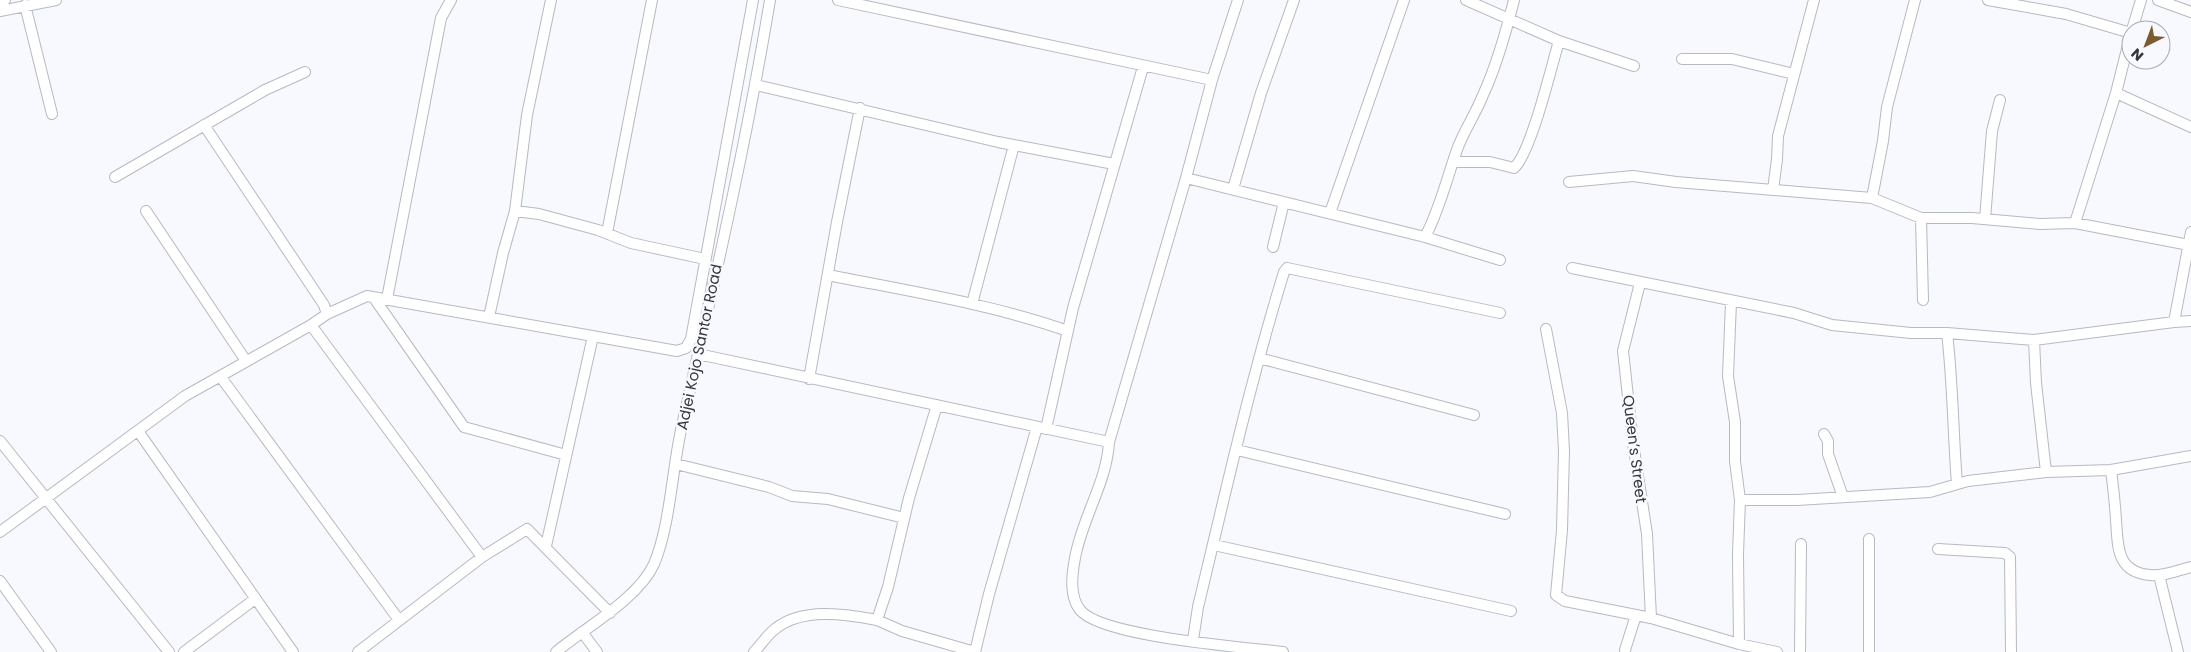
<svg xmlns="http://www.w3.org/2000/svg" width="2191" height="652" font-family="Poppins,sans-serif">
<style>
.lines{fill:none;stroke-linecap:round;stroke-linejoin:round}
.minor-casing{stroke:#b7b9c3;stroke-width:12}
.minor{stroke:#fff;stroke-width:10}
.labels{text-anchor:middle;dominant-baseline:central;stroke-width:5;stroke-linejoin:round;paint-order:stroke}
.street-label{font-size:15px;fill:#35363a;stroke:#f7f9ff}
</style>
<rect width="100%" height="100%" fill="#f7f9ff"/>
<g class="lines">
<defs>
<path id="minor" d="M838,0L1212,80
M1238,0L1212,80L1186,178L1109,442C1107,482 1082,518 1075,558C1072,574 1069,596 1080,610C1102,637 1244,647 1283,652
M1466,0L1559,41L1634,66
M1988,0L2066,14L2131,33
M2158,0L2191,12
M0,1L5,0
M25,5L52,114
M0,11L56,0
M2132,30L2141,0
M2131,33L2116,93L2191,127
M1682,59H1732L1794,74
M756,85L998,142L1114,164
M204,125L324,305L327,314
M1454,162H1490L1514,168C1531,153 1551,68 1559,41
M115,177L265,90L305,72
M1186,178L1425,237L1500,260
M1569,182L1633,176L1676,182L1872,198L1921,218H1972L2040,224L2075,223L2189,245
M1233,189L1261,93L1294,0
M1773,190L1777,159L1778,136L1814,0
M1872,198L1883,141L1887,107L1915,0
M146,211L246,361
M515,211L539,214L598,230L631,243L705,259
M1330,213L1404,0
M1921,218L1923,300
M1985,219L1992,131L2000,100
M2075,223L2116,93
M607,233L652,0
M1425,237C1440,209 1447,177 1458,147C1465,129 1476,113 1483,95C1497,65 1506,32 1514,0
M1273,247L1284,202
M1572,268L1794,313L1832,325L1911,333H1947L2034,340L2174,322L2191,321
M828,275C908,291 991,304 1068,331
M1640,283L1623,351L1633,443L1647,534L1651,618
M374,298L464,427L566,455
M387,299L441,18L451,0
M1731,302L1728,376L1735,422V461L1740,500L1738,554L1739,644
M972,304L1014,145
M489,317L503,253L515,211L527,115L551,0
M2174,322L2191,232
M311,325L482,557
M1546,329L1562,413L1564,451L1562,530L1556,595L1565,601L1651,618L1739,644L1777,652
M1947,333C1953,383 1953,434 1957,484
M2034,340L2036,383L2046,472
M698,354L1109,442
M1259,358L1474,415
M220,376L399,620
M809,379L837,222L860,108
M1046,429L1073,308L1143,67
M138,431L293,652
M1824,434L1828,441V454L1843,497
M0,441L169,652
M1237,450L1505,514
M676,464L769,487L792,496L828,499L904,518
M2111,470C2113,486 2115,503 2116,520C2118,546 2116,572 2150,575C2163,577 2178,570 2191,567
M1740,500H1797L1930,492L1968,481L2046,472L2111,470L2191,456
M0,532L185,396L311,325L327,314L367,296L677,351L686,348L691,339L753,0
M1869,539V652
M1214,545L1511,611
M546,546L593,336
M1938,549L2005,553L2010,557L2011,652
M2159,575L2178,652
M0,581L51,652
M877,620L902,631L975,652
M582,632L597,652
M1193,640L1198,607C1225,495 1250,382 1284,272L1287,268L1500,313
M1625,650L1636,615
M184,652L255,599
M358,652L482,557L527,529L610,613
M556,652C586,627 638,599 654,564C670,526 672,471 681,430C713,287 746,145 770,0
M754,652C761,645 767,635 775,629C802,607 846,614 877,620L888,587L909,498L937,405
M975,652L989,594L1037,427
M1800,652L1801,544"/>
</defs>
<use href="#minor" class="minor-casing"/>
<use href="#minor" class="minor"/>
</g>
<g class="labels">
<g class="street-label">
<text transform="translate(699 347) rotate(-78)">Adjei Kojo Santor Road</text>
<text transform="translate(1635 449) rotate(83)">Queen’s Street</text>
</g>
</g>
<g transform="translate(2146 45) rotate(222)"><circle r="24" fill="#f7f9ff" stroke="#a9abb0"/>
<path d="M0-4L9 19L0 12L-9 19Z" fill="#7c5b31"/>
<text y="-8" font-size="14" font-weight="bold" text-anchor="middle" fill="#35363a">N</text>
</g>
</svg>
